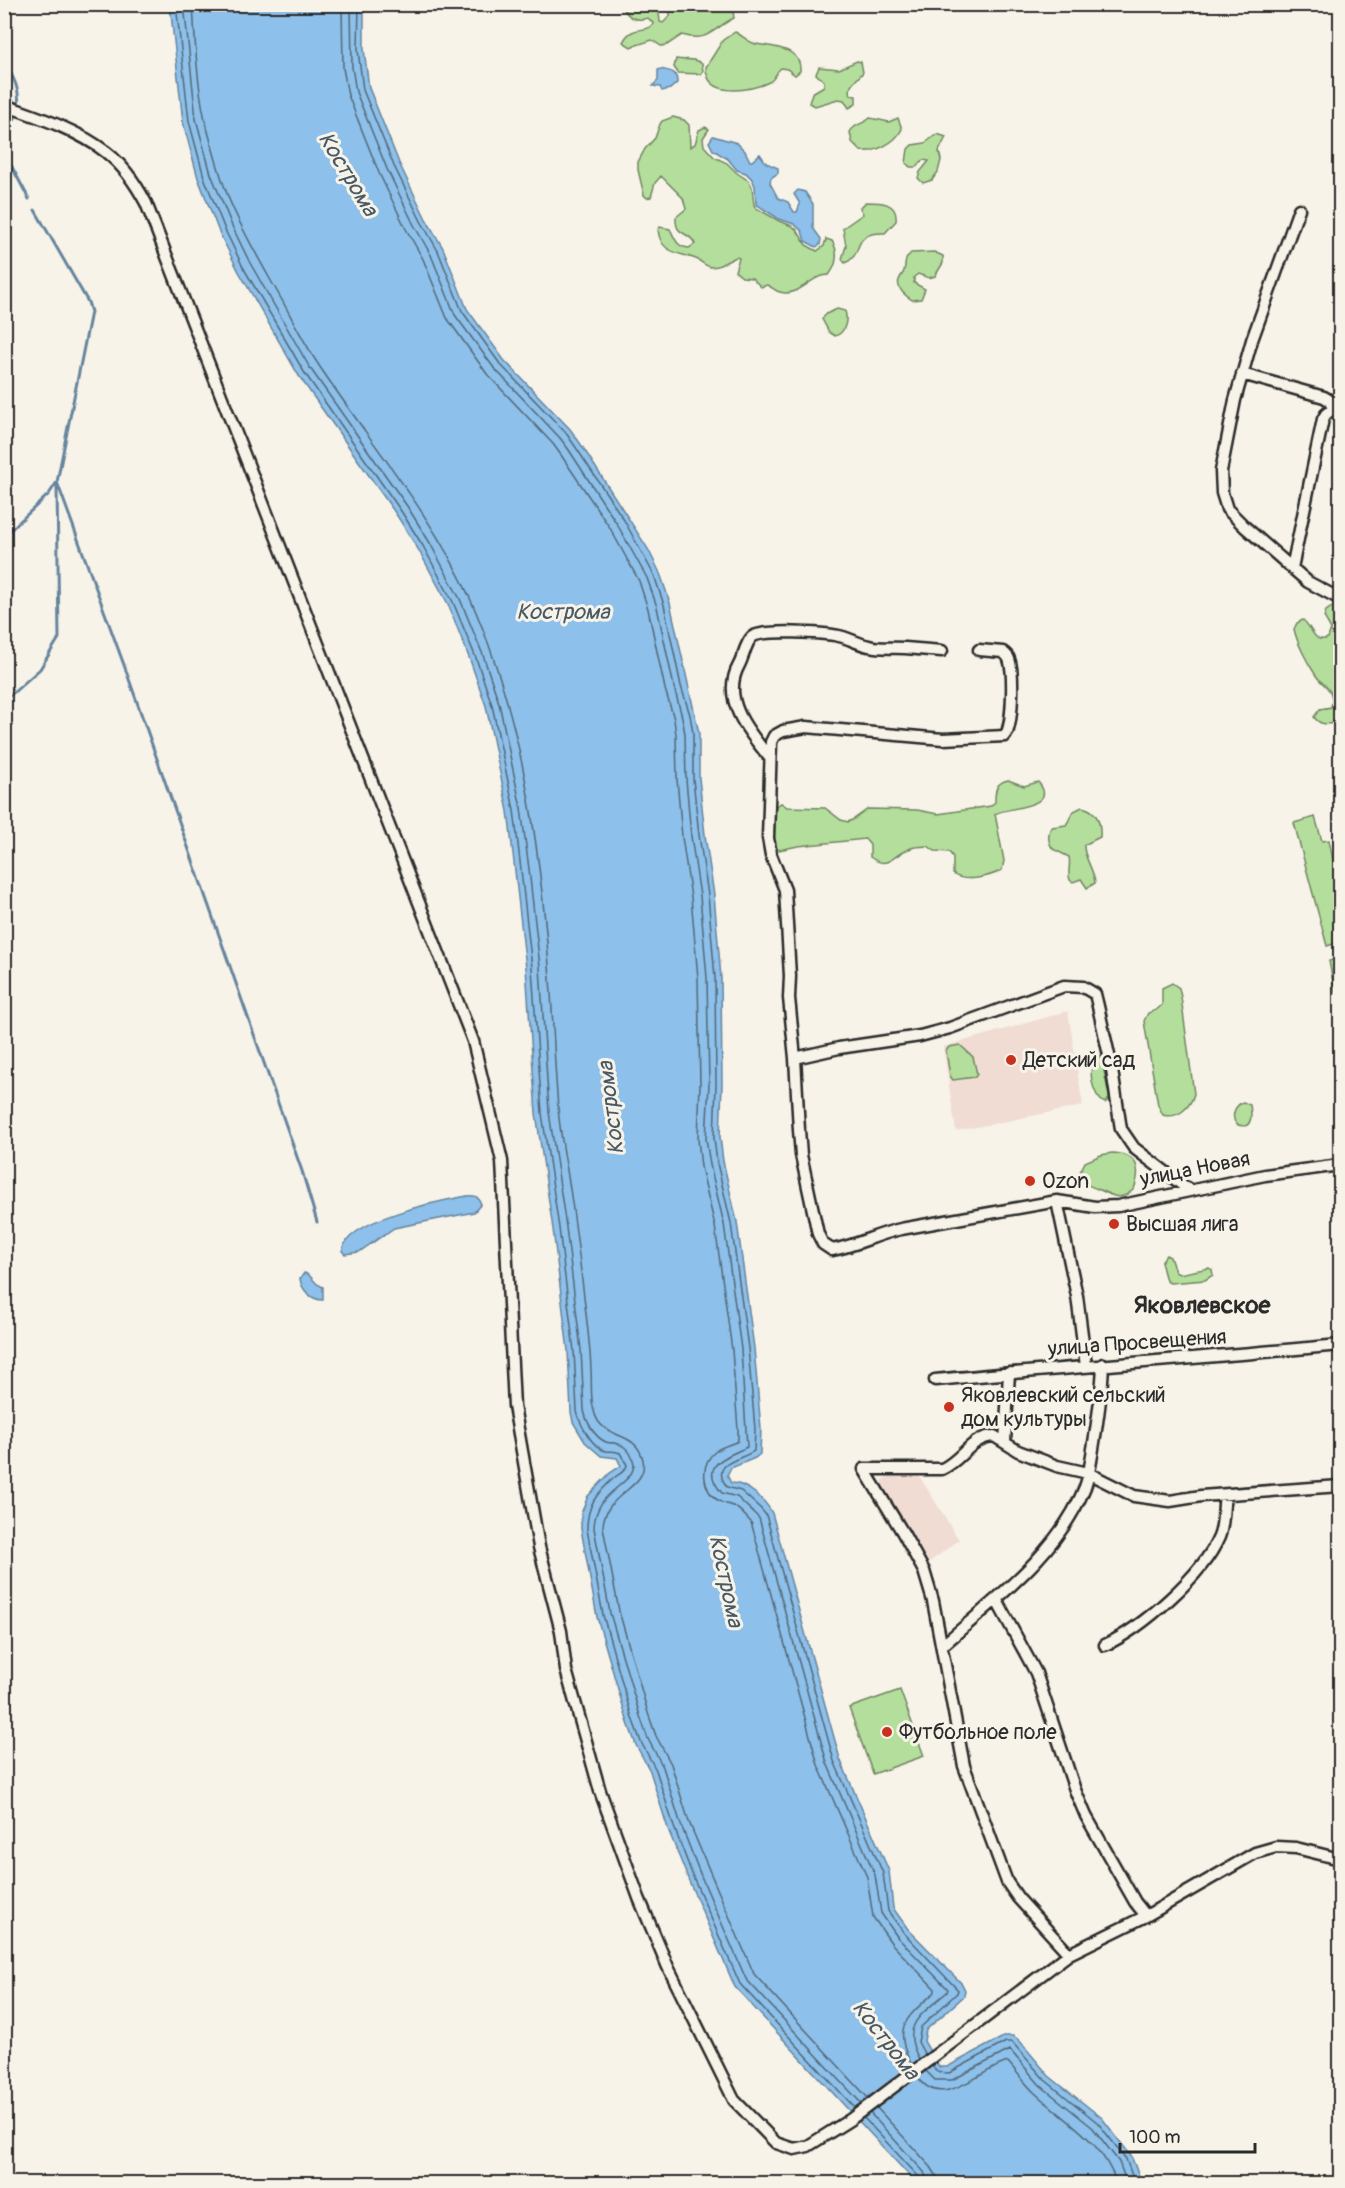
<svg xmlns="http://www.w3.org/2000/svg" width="1345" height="2188" font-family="Pangolin,sans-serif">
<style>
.built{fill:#f0dcd2}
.green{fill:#b4de9b;stroke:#708463;stroke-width:1.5}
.water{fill:#8dc0ea;stroke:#66849e;stroke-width:1.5}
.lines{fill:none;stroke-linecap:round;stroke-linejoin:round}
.shore{stroke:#526777;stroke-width:1.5}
.stream{stroke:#66849e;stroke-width:3}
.minor-casing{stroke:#2b2b2b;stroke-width:15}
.minor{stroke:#f7f3e8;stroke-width:10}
.poi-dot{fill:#c8321e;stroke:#f7f3e8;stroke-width:2}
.labels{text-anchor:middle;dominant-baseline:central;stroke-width:6;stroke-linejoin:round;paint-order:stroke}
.poi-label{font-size:21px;fill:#2b2b2b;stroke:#f7f3e8;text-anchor:start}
.street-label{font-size:21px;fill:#2b2b2b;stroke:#f7f3e8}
.water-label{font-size:22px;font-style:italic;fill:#485864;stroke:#f7f3e8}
.quarter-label{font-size:24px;font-weight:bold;fill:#2b2b2b;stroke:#f7f3e8}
</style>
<rect width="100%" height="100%" fill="#f7f3e8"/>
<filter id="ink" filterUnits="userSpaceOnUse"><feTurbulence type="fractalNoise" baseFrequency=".0167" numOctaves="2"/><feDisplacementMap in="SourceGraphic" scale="12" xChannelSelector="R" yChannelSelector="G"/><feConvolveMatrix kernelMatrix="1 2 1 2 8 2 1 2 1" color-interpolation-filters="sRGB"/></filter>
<g filter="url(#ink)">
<path class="built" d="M1068,1011L1083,1106L956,1131L943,1047Z
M895,1473L918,1474L959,1540L924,1566L881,1485L883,1479Z"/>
<path class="green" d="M702,4L732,5L734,18C712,29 708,43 682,35L667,45L661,46L652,40L631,47L623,42C632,24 645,34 654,24L648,18C634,22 628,17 621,5H653L659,13L660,22L663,23L670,16V5Z
M735,32C742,35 748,42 756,44C772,47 802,47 800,71L795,75L787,69L781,68C775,72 776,79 769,82C751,91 706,99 706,67L723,40Z
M676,59C686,61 693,57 702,64L703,71L701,74L678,73L674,67Z
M857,61L861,62L863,72C858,80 847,84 851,95L856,96V104L849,108L844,100L838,99L815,106L809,103L812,93L824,86V81L816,74L819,67L839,69Z
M673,117L684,120L689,125L690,147L695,144L699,130L705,127L709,129L703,138L704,146L714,157L727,163L737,173L749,181L752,187L754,205L756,208L779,221L792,226L797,230L806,245L817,251L824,246L826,239L832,241C839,252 837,265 829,275C810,275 799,298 780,292C775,291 772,287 767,285L761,287L752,278L742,277L735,271L739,258L736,257L718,266L711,267C706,266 703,263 698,260C680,252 661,255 658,230L660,227L670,229C675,238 676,247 689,248L695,244C689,230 675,238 676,217L686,209L683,198L661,176L655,183L651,197L647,198L644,195L638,170V162L645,149L655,138L660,124L662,121Z
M870,118L889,122L898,118L902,129C896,142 876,153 861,151L852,142L850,132C854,124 864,124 870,118Z
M937,134L946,137L939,151L941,160L938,172L932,180L923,183L918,178L920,172L929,161L923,160L916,167H910L906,163L908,149L912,145L925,143Z
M866,202C881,202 898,202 896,221L885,233C849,232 866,254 845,263L842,259L846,246L843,228L863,214L860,208Z
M934,252L943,256V263L935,276L929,278L918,274L914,277V283L925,289L921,299L912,300C906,296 896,288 899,280C900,277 903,274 904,271C906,263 904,259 911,253Z
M837,309L845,311C848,321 845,333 835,336L829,332L822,319L826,314Z
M1332,607H1340V724C1330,722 1322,728 1314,717L1320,709L1331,707C1336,689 1322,686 1315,674C1307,662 1297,643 1294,629L1297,623L1303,620C1313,628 1313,644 1328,638L1331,629L1324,617L1326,611Z
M1008,780L1024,786L1038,782C1061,808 1005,807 995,814L1004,861L1002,870C990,877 964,883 953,874V857L949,852L935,851L928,846C922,847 915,846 909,849C893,854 889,871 870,857V845L865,839L798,846L779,850L773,845L774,811L776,806L781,803L787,807L825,808L841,820L848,822L854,819L868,809L917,810L938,814L991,806L995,802C995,791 995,783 1008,780Z
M1082,807C1097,810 1101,822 1100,837L1084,845C1083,857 1094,869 1095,883L1087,888L1081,879L1073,882L1070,880C1067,872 1071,865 1069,857L1053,849C1048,843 1047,833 1052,827L1066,825L1074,811Z
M1315,817L1322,841L1329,840L1335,869L1340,868V942L1327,946L1294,823Z
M1340,958V995L1335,993L1329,961Z
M1172,983L1179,988L1181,997L1194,1094C1190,1108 1178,1119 1163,1115L1158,1105L1144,1021L1148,1013L1156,1010L1162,1005V988Z
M960,1045L973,1057L977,1074L975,1077L953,1080L950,1076L946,1051L949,1047Z
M1098,1055L1101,1056L1109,1096V1099L1105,1103C1091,1096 1086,1064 1098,1055Z
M1243,1102L1250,1105C1252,1117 1252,1131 1236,1124C1231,1116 1234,1106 1243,1102Z
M1112,1153C1137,1154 1142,1167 1134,1189C1120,1202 1114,1196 1100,1190C1088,1185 1084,1186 1080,1172L1085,1162L1101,1155Z
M1166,1255L1170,1257L1175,1272L1179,1274L1209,1268L1212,1270L1213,1275L1205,1280L1170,1283L1166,1281L1161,1262Z
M900,1690L924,1756L873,1774L849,1708Z"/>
<path class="water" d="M170,5H364V49L369,88L399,163L426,219L443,248L467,309L504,360L570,429L580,443L648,549L660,573L670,603L699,733V778L705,835L714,895L721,978L722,1085L720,1137L723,1161L737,1222L754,1348L761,1429L760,1454L755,1458L731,1468L727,1475L731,1483C746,1483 765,1499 772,1513L840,1759L889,1871L893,1908L908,1929L962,1984L965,1990L964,1996L926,2030L924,2041L939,2067H947L1005,2036H1013L1019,2040L1049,2076L1102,2118L1131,2156L1142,2183H916L735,1987L689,1881L668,1829L650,1771L636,1745L627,1720L597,1617L581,1529V1514L588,1496L610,1473L621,1466L617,1458L601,1456L585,1442L573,1422L571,1412L568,1351L553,1229L536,1113L526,968L515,871L508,811L486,706L470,660L448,604L418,549L396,514L299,376L238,270L219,232L198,178L183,122Z
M661,69C671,72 677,70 677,83L670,89L662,91L660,87L653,86L658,80V70Z
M713,136L737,143L745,151L750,161H752L760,154L766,163L778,168V173L771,178L770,183L778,198L788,202L794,212H797L800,204L794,194L798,190L805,192L813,204V228L821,239L820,245L816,247L805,241L802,231L794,224L779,219L756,204L755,186L752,179L746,173L737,170L728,159L713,150L709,142Z
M467,1196C475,1195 478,1196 481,1204L474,1212L394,1228L359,1252L345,1254L342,1251C347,1219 440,1201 467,1196Z
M304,1273L308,1274L317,1284L323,1287V1300C311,1300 302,1290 300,1279Z"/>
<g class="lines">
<path class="shore" d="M176,4L189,121L204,177L225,230L243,267L304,372L401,511L423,546L453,602L476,658L492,705L514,810L521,870L532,968L542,1113L559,1228L574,1351L577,1411C579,1423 592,1447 605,1451C611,1452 614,1450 620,1453L627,1465C625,1473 619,1473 614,1478C596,1494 587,1505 587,1529L603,1615L632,1718L641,1742L656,1770L674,1827L694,1879L740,1984L855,2108
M184,4L196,119L211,174L232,226L250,263L310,368L407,506L430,543L460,599L483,655L499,703L521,808L529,869L540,967L549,1112L566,1227L581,1350L584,1410C586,1421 594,1437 606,1442C608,1443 613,1443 615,1443C626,1445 632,1454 634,1464C633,1487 595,1489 594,1528L610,1613L640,1716L648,1739L663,1767L681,1825L701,1876L746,1979L861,2103
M193,4C195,41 197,84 205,120C212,146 219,174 229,199C244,235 264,268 283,302C295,324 306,346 320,367C370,442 431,513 469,596C521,711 539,841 549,966C553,1013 554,1060 558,1107C560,1135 566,1162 570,1189C575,1222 579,1255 583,1288C586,1315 590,1342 591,1370C592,1383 590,1398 594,1411C601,1442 636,1428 643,1460C649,1489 604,1492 603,1527L619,1611L648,1713L656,1736L671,1764L689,1822L710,1872L754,1974L868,2098
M342,4L343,68L348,95L379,173L406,229L423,259L447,318L487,374L553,444L561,455L610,528L639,581L648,609L665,689L674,719L676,735L677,779L682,837L691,897L698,978L700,1084L698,1139L701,1167L715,1226L732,1350L738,1430V1441C730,1445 722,1446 716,1451C699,1464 702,1491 719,1501C723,1504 728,1504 733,1506C739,1508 746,1517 751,1522L818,1765L867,1877L873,1917L892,1944L935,1989V1992C907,2017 891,2027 912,2065
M351,4L352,67L356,92L387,169L414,225L431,255L455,315L494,368L560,438L569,450L617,524L647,578L657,607L674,687L682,717L685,734L686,779L691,836L700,896L707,978L709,1084L706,1139L710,1165L724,1224L741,1349L747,1447C727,1457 697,1464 722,1493L737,1497L759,1518L827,1763L875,1875L881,1913L898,1938L948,1989L947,1992C923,2014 899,2024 919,2059
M359,4L358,50L363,90L394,166L421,221L438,251L462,311L500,364L566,433L575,446L624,520L654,575L664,605L681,686L690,715L693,733V779L699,835L708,895L715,978L716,1085L714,1138L717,1163L731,1223L748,1348L755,1429L754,1451C739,1461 709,1462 727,1487L741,1491L760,1508L766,1515L834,1761L883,1873L888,1911L904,1933L958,1990L957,1993L921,2027L918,2042L925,2055
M932,2066L937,2072L949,2073L1006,2042H1012L1045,2080L1098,2123L1126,2159L1135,2184
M926,2071L935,2080H952L1010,2050L1040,2085L1093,2128L1119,2162L1127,2184
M918,2077C942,2113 982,2068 1008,2062C1017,2072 1025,2084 1036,2094C1069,2124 1101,2139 1117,2184
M877,2108L931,2167L936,2175L937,2184
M870,2113L924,2172L928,2184
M864,2118L919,2177L920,2184"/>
<path class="stream" d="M4,61C11,74 21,89 18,104
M4,135L15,118
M4,152L29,199
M57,482L124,665L302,1171L317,1222
M4,536L49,494L57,482L91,312L88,302L35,210
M4,701L40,669L59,638L57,487"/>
<defs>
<path id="minor" d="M4,105C38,117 78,130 106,152C124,166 136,184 146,203L473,1041L502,1161L514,1406L539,1547L561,1631L566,1670L600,1791L639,1898L668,1967L734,2100L776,2143L794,2149L808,2146L851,2119L1069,1954L1146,1916L1255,1853L1276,1847L1296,1848L1340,1859
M1299,209L1252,340L1235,400L1221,471L1222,493L1227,509L1245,527L1308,582L1340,599
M1242,374L1324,397L1329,400L1333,408
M1292,568L1323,419L1326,414L1340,404
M979,650L1003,652C1005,654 1008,656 1009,659C1014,672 1013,726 1005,736L943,739L806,727L783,731L774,736L771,742L768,838L771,855L785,890L790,976L789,998L795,1058L799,1130L801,1155L818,1234L823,1244L832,1250C856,1246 877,1234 901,1229L1057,1201L1077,1296L1086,1366
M770,758C749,733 720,699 739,665C743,658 746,642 752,637C762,629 825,633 839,636C849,638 858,644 869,646C881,649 893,647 905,648C918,649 930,650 942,651
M795,1058L839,1048L920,1036L950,1028L1064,986L1083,987L1095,994L1097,1002L1111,1064L1121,1129L1134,1148L1189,1190
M1057,1201L1095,1207L1118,1206L1265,1175L1340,1165
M935,1380C1070,1367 1206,1358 1340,1345
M1005,1442L1009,1373
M996,1599L1036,1673L1075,1790L1086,1816L1135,1902L1146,1916
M1105,1645C1142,1628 1203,1575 1219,1537C1224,1525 1223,1508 1225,1495
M942,1646C994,1600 1058,1554 1085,1487C1089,1477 1090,1466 1092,1455C1097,1425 1102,1395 1103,1364
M1069,1954L1018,1898L1007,1882L964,1766L933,1601L924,1571L903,1533L864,1469H942C962,1460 971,1437 994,1436L1018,1451L1057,1466L1088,1473L1134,1496L1170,1501L1201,1496L1340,1486"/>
</defs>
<use href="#minor" class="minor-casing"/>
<use href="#minor" class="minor"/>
</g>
</g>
<g class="poi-dot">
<circle cx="1011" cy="1060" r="6"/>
<circle cx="1030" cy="1181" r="6"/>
<circle cx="1114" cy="1224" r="6"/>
<circle cx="949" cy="1407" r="6"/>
<circle cx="887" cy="1732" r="6"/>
</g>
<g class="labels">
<g class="poi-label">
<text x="1023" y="1060">Детский сад</text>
<text x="1042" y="1181">Ozon</text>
<text x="1126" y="1224">Высшая лига</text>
<text x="961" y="1395">Яковлевский сельский<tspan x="961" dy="24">дом культуры</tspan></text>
<text x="899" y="1732">Футбольное поле</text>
</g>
<g class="street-label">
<text transform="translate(1195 1169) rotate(-11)">улица Новая</text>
<text transform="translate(1137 1343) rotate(-4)">улица Просвещения</text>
</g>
<g class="water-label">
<text transform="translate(348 174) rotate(59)">Кострома</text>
<text x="563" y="612">Кострома</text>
<text transform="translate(611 1108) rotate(-97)">Кострома</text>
<text transform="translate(726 1581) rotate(78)">Кострома</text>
<text transform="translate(886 2040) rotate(52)">Кострома</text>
</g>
<g class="quarter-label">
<text x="1202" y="1305">Яковлевское</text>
</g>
</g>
<rect width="1345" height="2188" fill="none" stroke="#f7f3e8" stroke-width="24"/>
<rect x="12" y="12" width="1321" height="2164" fill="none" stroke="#2b2b2b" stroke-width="2" filter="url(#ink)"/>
<path d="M1120 2143v9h135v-9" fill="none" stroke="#2b2b2b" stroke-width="3"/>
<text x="1129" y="2143" font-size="18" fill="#2b2b2b" stroke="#f7f3e8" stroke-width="4.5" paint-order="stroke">100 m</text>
</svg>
